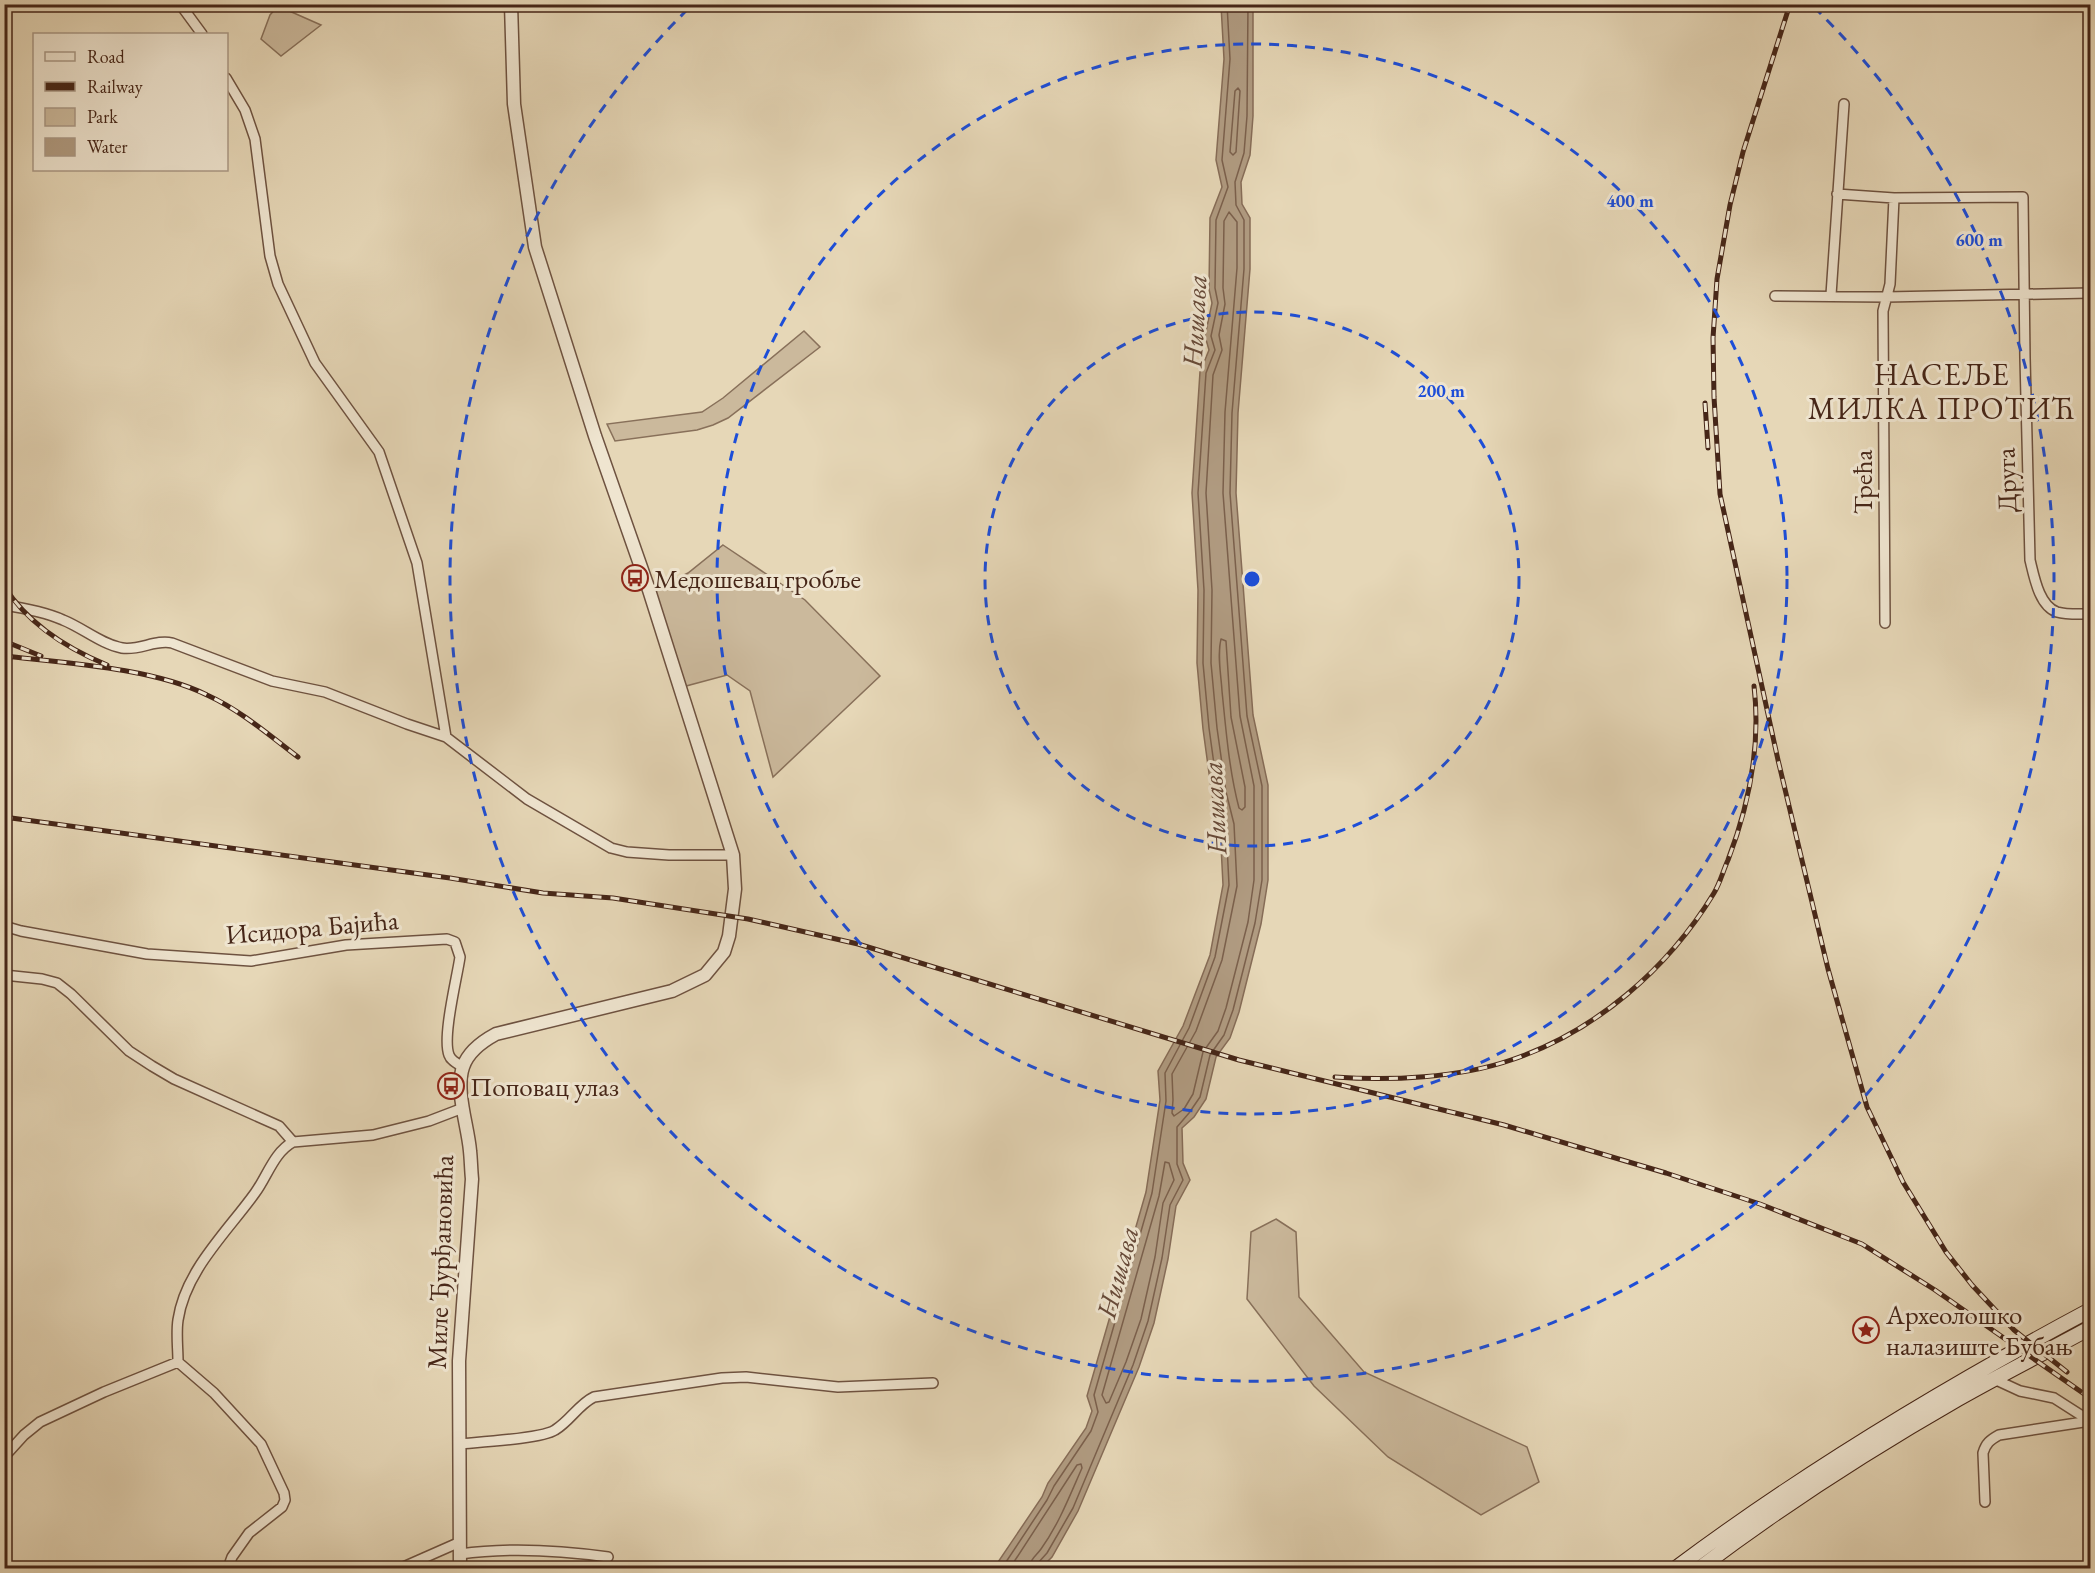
<svg xmlns="http://www.w3.org/2000/svg" width="2095" height="1573" font-family="'EB Garamond',serif">
<style>
.green{fill:#cbb99c;stroke:#88705a;stroke-width:1.5}
.water{fill:#b09b81;stroke:#866c57;stroke-width:1.5}
.lines{fill:none;stroke-linecap:round;stroke-linejoin:round}
.shore{stroke:#7b604c;stroke-width:1.5}
.minor-casing{stroke:#6e5240;stroke-width:12}
.tertiary-casing{stroke:#6e5240;stroke-width:15}
.secondary-casing{stroke:#462618;stroke-width:16}
.minor{stroke:#efe5d0;stroke-width:9}
.tertiary{stroke:#efe5d0;stroke-width:12}
.secondary{stroke:#efe5d0;stroke-width:14}
.rail-casing{stroke:#462618;stroke-width:5}
.rail{stroke:#efe5d0;stroke-width:3;stroke-dasharray:9;stroke-linecap:butt}
.ring{fill:none;stroke:#1d4ed8;stroke-width:3;stroke-dasharray:10 8}
.labels{text-anchor:middle;dominant-baseline:central;stroke-width:6;stroke-linejoin:round;paint-order:stroke}
.street-label{font-size:27px;fill:#462618;stroke:#efe5d0}
.poi-label{font-size:27px;fill:#462618;stroke:#efe5d0;text-anchor:start}
.water-label{font-size:28px;font-style:italic;fill:#664938;stroke:#efe5d0}
.quarter-label{font-size:30px;letter-spacing:1.5px;fill:#462618;stroke:#efe5d0}
.centre{fill:#1d4ed8;stroke:#efe5d0;stroke-width:3}
.ring-label{font-size:18px;text-anchor:middle;font-weight:bold;fill:#1d4ed8;stroke:#efe5d0;stroke-width:6;stroke-linejoin:round;paint-order:stroke}
</style>
<rect width="100%" height="100%" fill="#e6d7b7"/>
<filter id="stains"><feTurbulence type="fractalNoise" baseFrequency=".00333" numOctaves="4"/><feColorMatrix values="0 0 0 0 .2 0 0 0 0 .09 0 0 0 0 .02 0 0 0 .5 -.17"/></filter>
<radialGradient id="worn" r=".72"><stop offset=".6" stop-color="#630" stop-opacity="0"/><stop offset="1" stop-color="#630" stop-opacity=".3"/></radialGradient>
<path class="green" d="M278,6L321,25L281,56L261,39L270,15Z
M804,331L820,347L728,418L713,425L697,430L615,441L607,424L702,412L723,398Z
M723,545L805,600L880,676L773,777L750,691L727,675L686,686L654,590L688,573Z
M1276,1219L1296,1232L1299,1297L1364,1372L1527,1447L1539,1482L1481,1515L1388,1457L1314,1386L1247,1299L1251,1232Z"/>
<path class="water" d="M1221,5H1253V116L1250,155L1241,182L1242,204L1250,218V269L1238,413L1236,493L1253,715L1268,785V880L1261,924L1239,1012L1230,1038L1216,1057L1206,1099L1194,1117L1182,1128L1183,1163L1190,1180L1176,1206L1168,1259L1154,1323L1139,1367L1078,1511L1052,1557L1041,1568H994L1042,1497L1048,1483L1086,1428L1092,1411L1087,1396L1146,1192L1160,1100L1158,1071L1183,1026L1210,955L1223,885L1220,825L1212,795L1203,729L1197,663L1198,590L1192,493L1200,372L1209,350L1205,336L1212,303L1209,289L1210,218L1222,187L1216,160L1224,59Z"/>
<g class="lines">
<path class="shore" d="M1238,88L1240,91L1236,152L1233,155L1230,152L1235,91Z
M1229,212L1237,222V268L1225,412L1223,493L1240,716L1254,786V880L1248,922L1226,1008L1218,1031L1203,1052L1193,1094L1184,1109L1174,1116L1172,1113L1173,1100L1172,1074L1196,1031L1222,960L1237,886L1234,824L1226,792L1217,728L1211,663L1212,590L1206,493L1213,375L1222,350L1219,335L1225,304L1223,288L1224,221Z
M1221,639L1226,641L1231,717L1245,787V807L1242,810L1239,808C1229,770 1226,730 1222,691C1221,674 1217,655 1221,639Z
M1165,1162L1169,1163L1174,1180L1163,1203L1155,1257L1141,1319L1126,1362L1109,1402L1106,1403L1102,1395L1159,1196Z
M1002,1568L1047,1500L1054,1486L1091,1431L1098,1412L1094,1395L1152,1193L1166,1101L1165,1073L1189,1028L1215,957L1229,885L1226,825L1218,793L1209,728L1203,663L1204,590L1198,493L1206,373L1215,350L1211,336L1218,303L1215,288L1216,220L1228,187L1222,160L1230,59L1227,4
M1010,1568L1077,1465L1081,1464L1082,1468C1070,1495 1059,1524 1041,1549C1036,1556 1030,1559 1030,1568
M1037,1568L1038,1563L1047,1553L1073,1508L1133,1365L1148,1321L1162,1258L1170,1205L1183,1180L1177,1164V1127L1189,1113L1200,1097L1210,1055L1224,1035L1233,1010L1255,923L1262,880V786L1247,716L1230,493L1232,413L1244,269V220L1236,205L1235,182L1244,153L1247,116L1248,4"/>
<defs>
<path id="minor" d="M180,4L202,34
M226,78L245,110L255,139L270,256L278,284L315,363L379,452L417,563L446,737
M1837,194L1894,198L2023,197L2025,358L2030,560C2034,576 2039,606 2057,612C2067,615 2081,614 2090,614
M1831,295L1844,104
M1775,296L1886,297L2090,293
M4,605C24,608 45,612 63,620C83,628 101,644 122,648C139,651 156,639 172,643L272,681L325,692L407,724L446,737L527,799L611,848L627,852L669,855H733
M1885,623L1883,311L1890,284L1894,198
M4,926L21,931L147,954L251,961L346,945L447,939L455,942L460,957C457,978 442,1037 449,1055C451,1061 458,1064 463,1067
M4,975L42,979L57,983L71,994L129,1051L152,1066L174,1079L279,1126L293,1142L373,1135L429,1121L463,1108
M178,1362L214,1393L261,1444L284,1493L285,1500L282,1507L249,1533L232,1557L228,1568
M1994,1379L2020,1391L2054,1398L2090,1421
M459,1444C479,1442 541,1439 555,1430C570,1421 579,1404 594,1397L722,1378L746,1377L838,1387L933,1383
M4,1457L24,1435L40,1422L104,1392L178,1362C178,1348 176,1333 178,1320C185,1271 227,1232 255,1193C267,1177 274,1152 293,1142
M1985,1502L1983,1453C1986,1443 1990,1440 1999,1435L2090,1421
M460,1554C510,1547 558,1550 608,1557
M401,1568L460,1542"/>
<path id="tertiary" d="M460,1568L459,1361L472,1179C471,1169 471,1160 470,1151C468,1126 455,1091 463,1067C468,1052 483,1041 496,1034L672,991L705,975L724,952L729,936L735,889L733,855L649,590L595,436L535,247L514,104L511,4"/>
<path id="secondary" d="M1676,1568C1807,1470 1946,1387 2090,1310
M1700,1568C1782,1506 1869,1450 1958,1399C2002,1374 2046,1352 2090,1328"/>
</defs>
<use href="#minor" class="minor-casing"/>
<use href="#tertiary" class="tertiary-casing"/>
<use href="#secondary" class="secondary-casing"/>
<use href="#minor" class="minor"/>
<use href="#tertiary" class="tertiary"/>
<use href="#secondary" class="secondary"/>
<defs>
<path id="rail" d="M1790,4L1743,152L1730,205L1717,279L1713,338L1714,397L1720,494L1778,760L1828,969L1867,1107L1903,1182L1946,1252L1972,1285L2014,1330L2067,1372
M1705,403L1708,448
M4,586C28,624 66,648 107,665
M4,641L41,656
M4,656C65,663 153,668 207,695C240,710 269,735 298,757
M4,817L450,878L543,893L613,898L748,919L858,944L1239,1060L1504,1125L1666,1173L1760,1204L1862,1244L1935,1290L2090,1398
M1335,1077C1389,1081 1459,1078 1511,1060C1595,1032 1668,969 1714,893C1720,883 1723,871 1728,860C1749,805 1761,746 1754,686"/>
</defs>
<use href="#rail" class="rail-casing"/>
<use href="#rail" class="rail"/>
</g>
<g class="ring">
<circle cx="1252" cy="579" r="267"/>
<circle cx="1252" cy="579" r="535"/>
<path d="M1814 7A802 802 0 1 1 690 7"/>
</g>
<defs>
<symbol id="bus-ring" viewBox="-11 -11 22 22"><circle r="9.5" fill="#efe5d0" stroke="#8f2418" stroke-width="1.5"/><path d="M-5-6H5V4H4V6H2V4H-2V6H-4V4H-5ZM-3.5-4V0h7V-4ZM-3.5 1.2v1.5H-2V1.2ZM2 1.2v1.5H3.5V1.2Z" fill="#8f2418"/></symbol>
<symbol id="sight-ring" viewBox="-11 -11 22 22"><circle r="9.5" fill="#efe5d0" stroke="#8f2418" stroke-width="1.5"/><path d="M0-6L1.8-2.2L6-1.7L2.9 1.2L3.7 5.4L0 3.3L-3.7 5.4L-2.9 1.2L-6-1.7L-1.8-2.2Z" fill="#8f2418"/></symbol>
</defs>
<g fill-rule="evenodd">
<use href="#bus-ring" x="620" y="563" width="30" height="30"/>
<use href="#bus-ring" x="436" y="1071" width="30" height="30"/>
<use href="#sight-ring" x="1851" y="1315" width="30" height="30"/>
</g>
<g class="labels">
<g class="street-label">
<text transform="translate(2006 480) rotate(-92)">Друга</text>
<text transform="translate(1862 482) rotate(-90)">Трећа</text>
<text transform="translate(312 927) rotate(-5)">Исидора Бајића</text>
<text transform="translate(440 1262) rotate(-88)">Миле Ђурђановића</text>
</g>
<g class="poi-label">
<text x="654" y="578">Медошевац гробље</text>
<text x="470" y="1086">Поповац улаз</text>
<text x="1886" y="1314">Археолошко<tspan x="1886" dy="31">налазиште Бубањ</tspan></text>
</g>
<g class="water-label">
<text transform="translate(1194 321) rotate(-87)">Нишава</text>
<text transform="translate(1214 808) rotate(-93)">Нишава</text>
<text transform="translate(1117 1272) rotate(-75)">Нишава</text>
</g>
<g class="quarter-label">
<text x="1942" y="374">НАСЕЉЕ<tspan x="1942" dy="34">МИЛКА ПРОТИЋ</tspan></text>
</g>
</g>
<circle cx="1252" cy="579" r="9" class="centre"/>
<g class="ring-label">
<text x="1630" y="207">400 m</text>
<text x="1979" y="246">600 m</text>
<text x="1441" y="397">200 m</text>
</g>
<rect width="2095" height="1573" fill="none" stroke="#e6d7b7" stroke-width="24"/>
<rect x="6" y="6" width="2083" height="1561" fill="none" stroke="#462618" stroke-width="3"/>
<rect x="12" y="12" width="2071" height="1549" fill="none" stroke="#462618" stroke-width="1.5"/>
<rect x="33" y="33" width="195" height="138" fill="#efe5d0" stroke="#ab9986" stroke-width="1.5"/>
<rect x="45" y="52" width="30" height="9" fill="#efe5d0" stroke="#ab9986" stroke-width="1.5"/>
<text x="87" y="63" font-size="18" fill="#462618">Road</text>
<rect x="45" y="82" width="30" height="9" fill="#462618" stroke="#ab9986" stroke-width="1.5"/>
<text x="87" y="93" font-size="18" fill="#462618">Railway</text>
<rect x="45" y="108" width="30" height="18" fill="#cbb99c" stroke="#ab9986" stroke-width="1.5"/>
<text x="87" y="123" font-size="18" fill="#462618">Park</text>
<rect x="45" y="138" width="30" height="18" fill="#b09b81" stroke="#ab9986" stroke-width="1.5"/>
<text x="87" y="153" font-size="18" fill="#462618">Water</text>
<rect width="100%" height="100%" filter="url(#stains)"/>
<rect width="100%" height="100%" fill="url(#worn)"/>
</svg>
